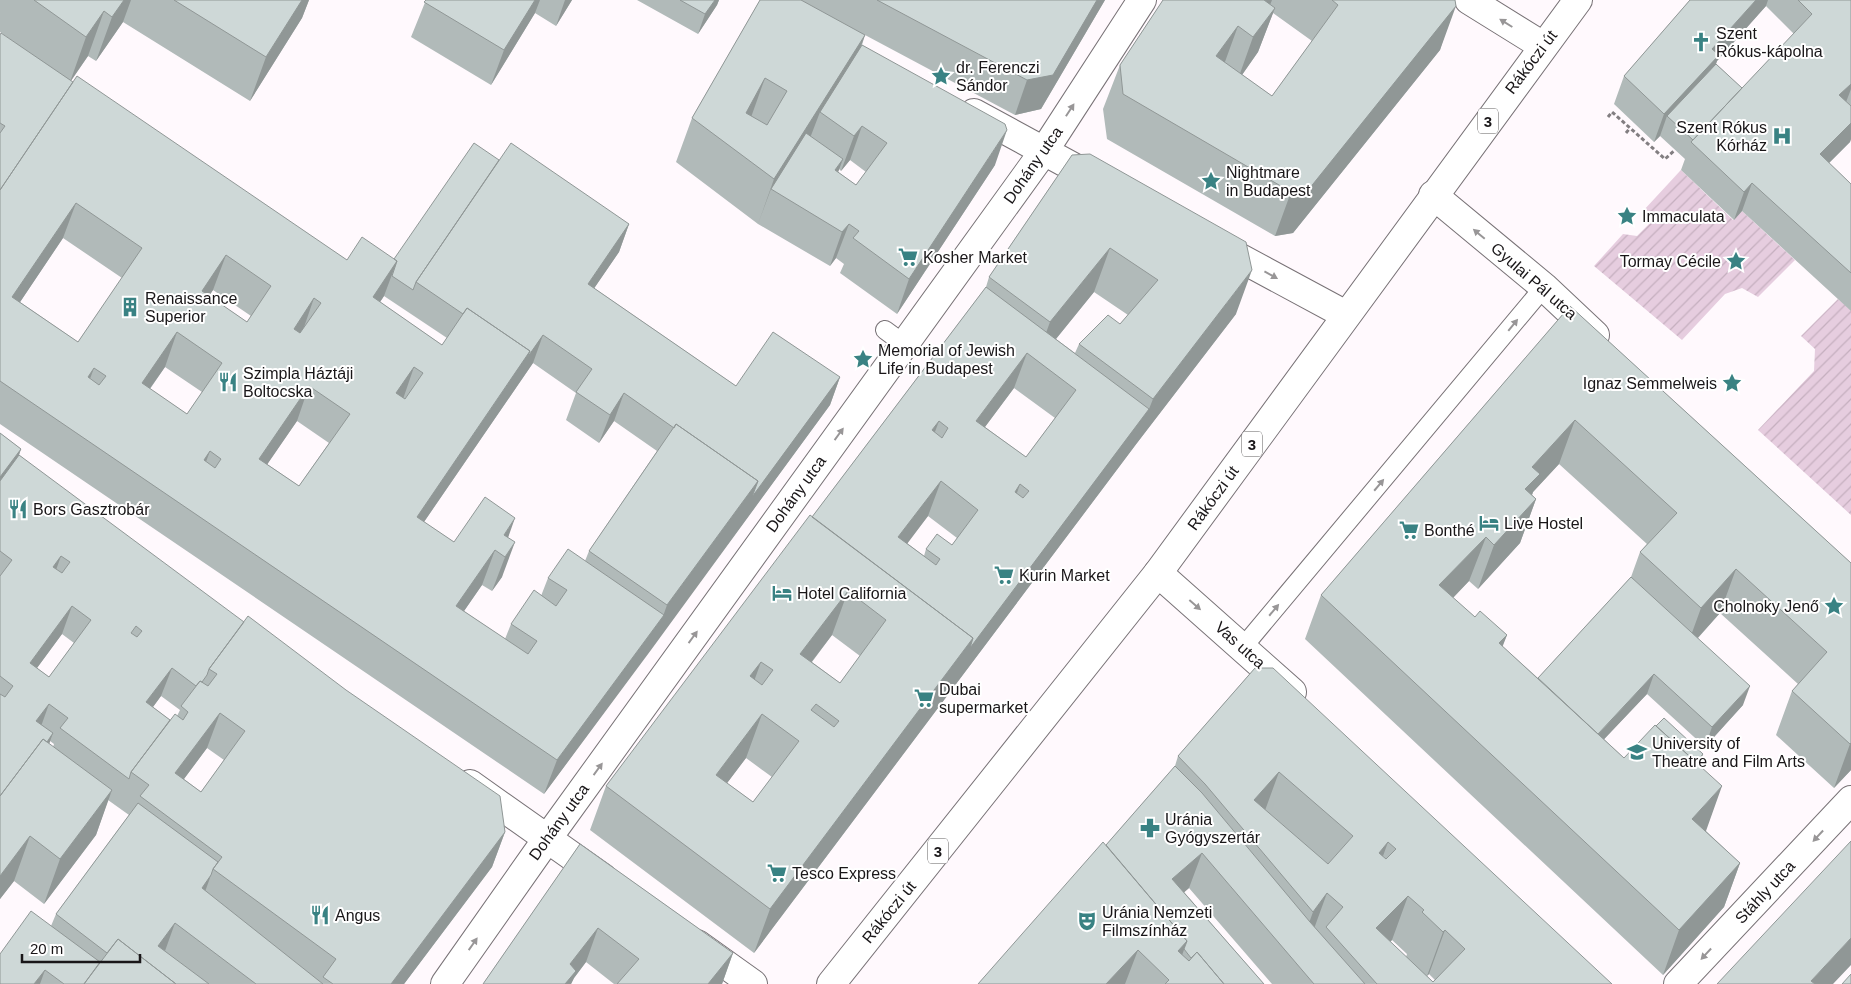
<svg xmlns="http://www.w3.org/2000/svg" width="1851" height="984" font-family="Helvetica,sans-serif">
<style>
.garden{fill:url(#garden-furrows)}
.lines{fill:none;stroke-linecap:round;stroke-linejoin:round}
.lane-casing{stroke:#787276;stroke-width:20}
.street-casing{stroke:#787276;stroke-width:30}
.primary-casing{stroke:#787276;stroke-width:30}
.path{stroke:#827e81;stroke-width:3;stroke-dasharray:4 2.5;stroke-linecap:butt}
.lane{stroke:#fff;stroke-width:18}
.street{stroke:#fff;stroke-width:28}
.primary{stroke:#fff;stroke-width:28}
.wall{fill:#b1bab9;fill-rule:evenodd}
.shaded-wall{fill:#909796}
.building{fill:#ced8d7;stroke:#909796;fill-rule:evenodd}
.oneway{fill:#989697}
.labels{text-anchor:middle;dominant-baseline:central;stroke-width:4;stroke-linejoin:round;paint-order:stroke}
.shield{fill:#fff;stroke:#5e5c5d;stroke-width:1}
.shield-label{font-size:15px;font-weight:bold;fill:#191618}
.poi-label{font-size:16px;fill:#191618;stroke:#fff;text-anchor:start}
.street-label{font-size:16px;fill:#191618;stroke:#fff}
</style>
<defs>
<pattern id="garden-furrows" width="10" height="10" patternUnits="userSpaceOnUse" patternTransform="scale(1.25)"><rect width="10" height="10" fill="#e6cddf"/><path d="M-1 1l2-2M0 10L10 0M9 11l2-2" fill="none" stroke="#c5afbf"/></pattern>
</defs>
<rect width="100%" height="100%" fill="#fff9fd"/>
<path class="garden" d="M1681,170L1733,220L1742,211L1795,260L1758,297L1742,288L1725,294L1682,340L1594,266L1623,234L1637,236L1649,224L1643,211Z
M1838,299L1851,310V515L1758,430L1814,371L1815,349L1801,336Z"/>
<g class="lines">
<defs>
<path id="lane" d="M885,330L904,344
M1243,647L1544,287"/>
<path id="street" d="M1469,0L1543,46
M974,113L1099,181
M1433,195L1544,287L1595,335
M1218,246L1346,315
M1158,573L1292,692
M470,784L603,878
M697,944L753,984
M445,984L547,839L1044,151L1142,0
M1678,984L1851,800"/>
<path id="primary" d="M831,984L1158,573L1578,0"/>
</defs>
<use href="#lane" class="lane-casing"/>
<use href="#street" class="street-casing"/>
<use href="#primary" class="primary-casing"/>
<path class="path" d="M1608,117L1612,112L1665,159L1675,150
M1626,133L1630,128"/>
<use href="#lane" class="lane"/>
<use href="#street" class="street"/>
<use href="#primary" class="primary"/>
</g>
<path class="wall" d="M0,0H309L302,18L250,101L123,22L96,61L88,56L71,81L347,260L394,259L499,160L629,224L619,252L594,288L736,386L840,377L830,405L544,794L0,424V35L18,45L0,32ZM63,238L122,278L78,342L20,302ZM213,290L251,316L247,322L209,296ZM384,296L447,338L442,345L380,302ZM533,363L576,393L566,420L599,443L614,421L657,451L589,551L585,561L548,578L541,596L511,624L505,639L464,611L482,585L492,591L502,577L508,538L454,542L424,522ZM165,367L202,392L187,414L150,389ZM297,421L329,443L299,486L267,464Z
M426,0H572L556,26L535,13L491,85L411,37Z
M637,0H719L717,5L698,34Z
M760,0H1105L1041,109L1015,115L865,35L862,45L995,165L897,314L840,273L844,264L836,258L830,266L758,224L676,162L692,118ZM850,160L866,172L856,185L838,172L839,169L841,171Z
M1163,0H1455L1440,50L1293,233L1275,236L1107,139L1103,109L1120,65ZM1273,13L1312,41L1272,96L1242,75L1258,52Z
M1690,0H1851V139L1850,142L1829,163L1851,184V311L1742,211L1734,220L1681,170L1685,159L1660,136L1654,142L1614,104L1624,76ZM1766,6L1794,34L1742,88L1716,64L1717,61Z
M1072,155L1236,314L1137,443L754,953L590,830L606,786L812,517L986,287L989,277ZM1094,292L1128,315L1120,324L1079,344L1075,353L1056,339ZM1014,388L1055,418L1026,457L985,427ZM928,516L957,538L952,545L926,549L924,556L907,543ZM832,635L860,656L840,683L812,662ZM746,758L772,777L753,802L727,783Z
M1570,306L1851,563V770L1834,788L1776,735L1792,691L1798,684L1720,613L1698,638L1743,705L1705,747L1647,694L1604,739L1624,758L1703,754L1699,765L1706,831L1740,863L1724,907L1663,975L1305,639L1321,595ZM1559,464L1647,544L1640,552L1631,577L1538,678L1502,646L1507,635L1475,617L1453,598L1469,581L1478,589L1520,543L1536,499L1532,495L1533,492Z
M0,433L21,449L19,455L505,832L492,867L404,984H0L51,926L56,914L129,815L108,800L96,835L44,904L14,881L0,899ZM62,634L74,643L49,677L37,668ZM161,696L180,710L177,716L170,720L153,707ZM50,741L54,744L53,747L49,744ZM207,748L224,760L201,792L184,779Z
M1255,668L1612,984H1272L1189,888L1184,892L1264,984H978L1106,845L1175,766L1178,756ZM1392,940L1407,954L1406,957L1390,942ZM1429,974L1435,980L1433,982L1427,976Z
M580,844L733,953L722,984H614L586,962L574,978L571,984H483Z"/>
<path class="shaded-wall" d="M124,0H131L123,22L96,61L112,17Z
M302,0H309L302,18L250,101L266,57Z
M535,0H540L535,13L491,85L504,50Z
M565,0H572L556,26Z
M715,0H719L717,5L698,34L705,14Z
M1097,0H1105L1041,109L1015,115L1027,80Z
M1261,0H1272L1268,10Z
M1756,0H1768L1766,6L1717,61L1709,83L1667,116L1660,136L1654,142L1664,114L1712,49Z
M1456,6L1440,50L1293,233L1275,236L1291,192Z
M1275,8L1258,52L1237,82L1253,37Z
M104,11L88,56L70,82L86,37Z
M1238,26L1222,70L1216,56Z
M865,35L849,79L820,112L807,146L771,189L758,224L774,179Z
M765,78L749,123L746,113Z
M1851,84V89L1843,110L1839,95Z
M1851,123V139L1850,142L1810,182L1820,154Z
M862,126L850,160L841,171L854,136Z
M1007,130L995,165L897,314L909,279Z
M843,159L830,194L835,170Z
M1752,183L1742,211L1734,220L1744,192Z
M76,203L63,238L0,332L12,297Z
M629,224L619,252L578,312L588,284Z
M849,224L836,258L830,266L842,232Z
M1110,248L1094,292L1038,361L1036,360L1050,322Z
M226,255L213,290L189,326L202,291Z
M397,261L384,296L360,332L373,297Z
M1252,270L1236,314L1137,443L754,953L770,909L973,638L1149,409L1153,399Z
M314,298L302,333L281,364L294,329Z
M177,332L165,367L129,418L142,383Z
M543,335L533,363L404,551L417,517L530,351Z
M1027,353L1014,388L964,455L976,421Z
M414,367L402,402L396,393Z
M94,368L81,403L88,377Z
M840,377L830,405L651,650L667,605L758,481Z
M309,386L297,421L247,494L259,459Z
M624,393L614,421L599,443L610,415Z
M1575,420L1559,464L1533,492L1527,509L1536,499L1520,543L1478,589L1494,545L1532,467Z
M939,421L926,456L932,430Z
M21,449L9,483L0,495V477Z
M210,451L197,486L204,460Z
M941,481L928,516L886,572L898,537Z
M1020,484L1008,519L1015,492Z
M515,518L503,552L504,535Z
M1486,537L1469,581L1423,629L1439,585Z
M515,542L502,577L492,591L505,557Z
M495,550L482,585L444,640L456,606Z
M61,556L51,584L53,567Z
M1736,569L1720,613L1685,652L1701,608Z
M848,591L832,635L784,698L800,654Z
M72,606L62,634L20,691L30,663Z
M664,615L651,650L544,794L557,760Z
M1507,635L1490,679L1499,643Z
M761,662L745,706L750,676Z
M172,668L161,696L136,730L146,702Z
M1654,674L1647,694L1574,771L1582,752Z
M1750,686L1743,705L1705,747L1712,727Z
M49,704L39,732L36,721Z
M220,713L207,748L163,807L175,773Z
M762,714L746,758L700,819L716,775Z
M53,733L43,761L0,804Z
M1851,743V770L1834,788L1850,744Z
M1703,754L1699,764L1669,797L1673,787Z
M1279,772L1263,816L1254,800Z
M1722,786L1706,831L1676,863L1692,819Z
M112,790L96,835L44,904L60,859Z
M505,832L492,867L404,984H391Z
M30,836L14,881L0,899V876Z
M1388,842L1372,887L1379,853Z
M1202,853L1189,888L1160,914L1172,879Z
M1740,863L1724,907L1663,975L1679,930Z
M211,875L201,903L202,888Z
M1327,893L1311,937L1297,956L1313,912Z
M1408,896L1392,940L1363,969L1376,928Z
M175,923L165,951L158,946Z
M598,928L586,962L574,978L571,984H562L570,964Z
M1445,930L1429,974L1427,976L1443,932Z
M1851,938V965L1833,984H1810L1811,981Z
M1187,941L1172,984L1178,951Z
M1138,950L1125,984H1106Z
M733,953L722,984H708Z
M45,970L40,984H34Z"/>
<path class="building" d="M34,0H124L112,17L104,11L86,37Z
M174,0H302L266,57Z
M426,0H535L504,50L424,2Z
M680,0H715L705,14Z
M760,0H801L865,35L774,179L692,118ZM765,78L787,91L767,125L746,113Z
M877,0H1097L1053,75L1027,80Z
M1163,0H1264L1275,8L1253,37L1238,26L1216,56L1272,96L1338,5L1332,0H1455L1456,6L1309,189L1291,192L1123,94L1120,65Z
M1690,0H1756L1712,49L1719,55L1664,114L1624,76Z
M1798,0H1851V84L1839,95L1851,106V123L1820,154L1851,184V273L1752,183L1744,192L1691,142L1812,14Z
M1,33L73,82L0,190V133L5,126L0,123V35Z
M862,45L1005,124L1007,130L909,279L853,238L859,231L849,224L842,232L771,189L806,133L843,159L835,170L856,185L887,143L862,126L854,136L820,112Z
M1716,64L1742,88L1693,140L1667,116Z
M77,76L347,260L362,237L397,261L373,297L442,345L467,308L530,351L417,517L454,542L485,497L515,518L504,535L515,542L505,557L495,550L456,606L528,654L537,641L511,624L534,590L556,606L567,590L548,578L568,549L664,615L557,760L0,381V190ZM76,203L142,248L78,342L12,297ZM226,255L271,286L247,322L202,291ZM314,298L321,303L300,333L294,329ZM177,332L222,363L187,414L142,383ZM414,367L423,373L405,399L396,393ZM94,368L106,376L99,385L88,377ZM309,386L350,414L299,486L259,459ZM210,451L221,459L215,468L204,460Z
M474,143L499,160L416,282L413,290L392,276L397,261L394,259Z
M511,143L629,224L588,284L736,386L773,332L840,377L752,497L758,481L676,424L674,428L624,393L610,415L576,392L592,369L543,335L527,358L530,351L467,308L463,314L416,282Z
M1090,154L1246,242L1252,270L1153,399L1079,344L1108,315L1120,324L1158,280L1110,248L1050,322L989,277L1072,155Z
M986,287L1149,409L970,648L973,638L812,517ZM1027,353L1076,390L1026,457L976,421ZM939,421L948,428L942,438L932,430ZM941,481L978,510L952,545L937,534L926,549L940,559L936,565L898,537ZM1020,484L1029,491L1023,498L1015,492Z
M1570,306L1851,563V743L1850,744L1792,691L1827,652L1736,569L1701,608L1640,552L1677,513L1575,420L1532,467L1540,474L1525,489L1536,499L1494,545L1486,537L1439,585L1475,617L1480,611L1507,635L1499,643L1624,758L1655,725L1722,786L1692,819L1740,863L1679,930L1321,595Z
M676,424L758,481L667,605L589,551Z
M0,433L21,449L0,477Z
M19,455L244,622L209,669L207,675L202,682L200,681L196,686L172,668L146,702L170,720L131,772L129,779L60,728L68,718L49,704L36,721L53,733L47,742L43,739L0,796V694L5,697L13,686L0,676V576L12,560L0,551V481ZM61,556L70,562L62,573L53,567ZM72,606L91,620L49,677L30,663ZM136,626L142,631L137,637L131,633Z
M810,515L973,638L770,909L606,786ZM848,591L886,620L840,683L800,654ZM761,662L773,670L762,685L750,676ZM816,704L839,721L834,727L811,710ZM762,714L799,741L753,802L716,775Z
M1631,577L1750,686L1712,727L1654,674L1598,734L1538,678Z
M248,616L346,690L500,796L505,832L391,984H333L323,977L336,959L213,869L222,857L140,796L149,785L131,772L175,714L183,720L188,712L181,706L200,681L208,686L217,674L209,669ZM220,713L245,731L201,792L175,773Z
M1255,668H1273L1612,984H1377L1326,927L1343,907L1327,893L1313,912L1205,784L1178,756ZM1279,772L1353,836L1328,864L1254,800ZM1388,842L1396,849L1386,859L1379,853ZM1408,896L1424,910L1422,912L1443,932L1445,930L1465,949L1433,982L1376,928Z
M1664,718L1703,754L1696,762L1656,726Z
M43,739L112,790L60,859L30,836L0,876V796Z
M1175,766L1202,793L1310,922L1365,984H1314L1202,853L1172,879L1264,984H1224L1197,952L1191,958L1184,949L1187,941L1106,845Z
M138,803L218,862L213,869L211,875L202,888L323,984H256L175,923L158,946L209,984H176L118,939L107,953L56,914Z
M1851,841V938L1811,981L1815,984H1717Z
M1103,842L1187,941L1178,951L1189,961L1197,952L1224,984H1165L1169,980L1138,950L1106,984H978Z
M580,844L733,953L708,984H617L639,959L598,928L570,964L576,971L565,984H483Z
M31,911L100,962L84,984H64L45,970L34,984H0V954Z
M118,939L176,984H84Z
M1851,974V984H1842Z"/>
<defs><path id="oneway-solid" d="M-6-.8H1V-3.2L6.5 0L1 3.2V.8H-6Z" transform="scale(1.25)"/></defs>
<g class="oneway">
<use href="#oneway-solid" transform="translate(1506 23) rotate(-148)"/>
<use href="#oneway-solid" transform="translate(1070 110) rotate(-57)"/>
<use href="#oneway-solid" transform="translate(1479 234) rotate(-140)"/>
<use href="#oneway-solid" transform="translate(1271 275) rotate(29)"/>
<use href="#oneway-solid" transform="translate(1513 325) rotate(-51)"/>
<use href="#oneway-solid" transform="translate(839 434) rotate(-54)"/>
<use href="#oneway-solid" transform="translate(1379 485) rotate(-50)"/>
<use href="#oneway-solid" transform="translate(1195 605) rotate(41)"/>
<use href="#oneway-solid" transform="translate(1274 610) rotate(-50)"/>
<use href="#oneway-solid" transform="translate(693 637) rotate(-54)"/>
<use href="#oneway-solid" transform="translate(598 769) rotate(-54)"/>
<use href="#oneway-solid" transform="translate(1818 836) rotate(133)"/>
<use href="#oneway-solid" transform="translate(473 944) rotate(-55)"/>
<use href="#oneway-solid" transform="translate(1706 954) rotate(133)"/>
</g>
<defs>
<symbol id="church-bare" viewBox="-9 -9 18 18"><path d="M-1.2-6h2.4v3.5h3.3v2.4h-3.3V6h-2.4V-.1h-3.3v-2.4h3.3Z" fill="#398283" stroke="#fff" stroke-width="2.5" paint-order="stroke"/></symbol>
<symbol id="sight-bare" viewBox="-9 -9 18 18"><path d="M0-6L1.8-2.2L6-1.7L2.9 1.2L3.7 5.4L0 3.3L-3.7 5.4L-2.9 1.2L-6-1.7L-1.8-2.2Z" fill="#398283" stroke="#fff" stroke-width="2.5" paint-order="stroke"/></symbol>
<symbol id="hospital-bare" viewBox="-9 -9 18 18"><path d="M-5-5h3v3.5h4V-5h3V5h-3V1.5h-4V5h-3Z" fill="#398283" stroke="#fff" stroke-width="2.5" paint-order="stroke"/></symbol>
<symbol id="supermarket-bare" viewBox="-9 -9 18 18"><path d="M-6-5.5h2.5l.6 2H6L4.5 2H-2.5L-4.4-4H-6ZM-1.5 3.2a1.3 1.3 0 1 0 .1 0ZM3 3.2a1.3 1.3 0 1 0 .1 0Z" fill="#398283" stroke="#fff" stroke-width="2.5" paint-order="stroke"/></symbol>
<symbol id="building-bare" viewBox="-9 -9 18 18"><path d="M-4-6H4V6H1V3H-1V6H-4ZM-2.5-4.3h1.7v1.8h-1.7ZM.8-4.3h1.7v1.8H.8ZM-2.5-1h1.7V.8h-1.7ZM.8-1h1.7V.8H.8Z" fill="#398283" stroke="#fff" stroke-width="2.5" paint-order="stroke"/></symbol>
<symbol id="restaurant-bare" viewBox="-9 -9 18 18"><path d="M-5-6h1v4h1v-4h1v4h1v-4h1v5L-1.5 .5V6h-2V.5L-5-1ZM5-6V6H3V1.5H1.5Q1.5-4 5-6Z" fill="#398283" stroke="#fff" stroke-width="2.5" paint-order="stroke"/></symbol>
<symbol id="hotel-bare" viewBox="-9 -9 18 18"><path d="M-6-4.5h1.5V1H6V5H4.5V3h-9V5H-6ZM-4 0a1.8 1.8 0 1 1 3.6 0ZM.5 0V-2.5h3Q6-2.5 6 0Z" fill="#398283" stroke="#fff" stroke-width="2.5" paint-order="stroke"/></symbol>
<symbol id="university-bare" viewBox="-9 -9 18 18"><path d="M0-5L7-2L0 1L-7-2ZM-4 1L0 2.5L4 1V4Q0 6-4 4Z" fill="#398283" stroke="#fff" stroke-width="2.5" paint-order="stroke"/></symbol>
<symbol id="pharmacy-bare" viewBox="-9 -9 18 18"><path d="M-2-6h4v4h4v4h-4v4h-4v-4h-4v-4h4Z" fill="#398283" stroke="#fff" stroke-width="2.5" paint-order="stroke"/></symbol>
<symbol id="theatre-bare" viewBox="-9 -9 18 18"><path d="M-5-5.5Q0-4 5-5.5V0Q5 5 0 6Q-5 5-5 0ZM-3.3-2.5H-1v1.5H-3.3ZM1-2.5H3.3v1.5H1ZM-2.8 1Q0 5.5 2.8 1Z" fill="#398283" stroke="#fff" stroke-width="2.5" paint-order="stroke"/></symbol>
</defs>
<g fill-rule="evenodd">
<use href="#church-bare" x="1687" y="28" width="28" height="28"/>
<use href="#sight-bare" x="927" y="62" width="28" height="28"/>
<use href="#hospital-bare" x="1768" y="122" width="28" height="28"/>
<use href="#sight-bare" x="1197" y="167" width="28" height="28"/>
<use href="#sight-bare" x="1613" y="202" width="28" height="28"/>
<use href="#supermarket-bare" x="894" y="243" width="28" height="28"/>
<use href="#sight-bare" x="1722" y="247" width="28" height="28"/>
<use href="#building-bare" x="116" y="293" width="28" height="28"/>
<use href="#sight-bare" x="849" y="345" width="28" height="28"/>
<use href="#restaurant-bare" x="214" y="368" width="28" height="28"/>
<use href="#sight-bare" x="1718" y="369" width="28" height="28"/>
<use href="#restaurant-bare" x="4" y="495" width="28" height="28"/>
<use href="#hotel-bare" x="1475" y="509" width="28" height="28"/>
<use href="#supermarket-bare" x="1395" y="516" width="28" height="28"/>
<use href="#supermarket-bare" x="990" y="561" width="28" height="28"/>
<use href="#hotel-bare" x="768" y="579" width="28" height="28"/>
<use href="#sight-bare" x="1820" y="592" width="28" height="28"/>
<use href="#supermarket-bare" x="910" y="684" width="28" height="28"/>
<use href="#university-bare" x="1623" y="738" width="28" height="28"/>
<use href="#pharmacy-bare" x="1136" y="814" width="28" height="28"/>
<use href="#supermarket-bare" x="763" y="859" width="28" height="28"/>
<use href="#restaurant-bare" x="306" y="901" width="28" height="28"/>
<use href="#theatre-bare" x="1073" y="907" width="28" height="28"/>
</g>
<g class="labels">
<g class="shield">
<rect x="1478" y="108.5" width="20" height="25" rx="4"/>
<rect x="1242" y="431.5" width="20" height="25" rx="4"/>
<rect x="928" y="838.5" width="20" height="25" rx="4"/>
</g>
<g class="shield-label">
<text x="1488" y="121">3</text>
<text x="1252" y="444">3</text>
<text x="938" y="851">3</text>
</g>
<g class="poi-label">
<text x="1716" y="33">Szent<tspan x="1716" dy="18">Rókus-kápolna</tspan></text>
<text x="956" y="67">dr. Ferenczi<tspan x="956" dy="18">Sándor</tspan></text>
<text x="1767" y="127" text-anchor="end">Szent Rókus<tspan x="1767" dy="18">Kórház</tspan></text>
<text x="1226" y="172">Nightmare<tspan x="1226" dy="18">in Budapest</tspan></text>
<text x="1642" y="216">Immaculata</text>
<text x="923" y="257">Kosher Market</text>
<text x="1721" y="261" text-anchor="end">Tormay Cécile</text>
<text x="145" y="298">Renaissance<tspan x="145" dy="18">Superior</tspan></text>
<text x="878" y="350">Memorial of Jewish<tspan x="878" dy="18">Life in Budapest</tspan></text>
<text x="243" y="373">Szimpla Háztáji<tspan x="243" dy="18">Boltocska</tspan></text>
<text x="1717" y="383" text-anchor="end">Ignaz Semmelweis</text>
<text x="33" y="509">Bors Gasztrobár</text>
<text x="1504" y="523">Live Hostel</text>
<text x="1424" y="530">Bonthé</text>
<text x="1019" y="575">Kurin Market</text>
<text x="797" y="593">Hotel California</text>
<text x="1819" y="606" text-anchor="end">Cholnoky Jenő</text>
<text x="939" y="689">Dubai<tspan x="939" dy="18">supermarket</tspan></text>
<text x="1652" y="743">University of<tspan x="1652" dy="18">Theatre and Film Arts</tspan></text>
<text x="1165" y="819">Uránia<tspan x="1165" dy="18">Gyógyszertár</tspan></text>
<text x="792" y="873">Tesco Express</text>
<text x="1102" y="912">Uránia Nemzeti<tspan x="1102" dy="18">Filmszínház</tspan></text>
<text x="335" y="915">Angus</text>
</g>
<g class="street-label">
<text transform="translate(1531 62) rotate(-53)">Rákóczi út</text>
<text transform="translate(1033 165) rotate(-55)">Dohány utca</text>
<text transform="translate(1534 281) rotate(41)">Gyulai Pál utca</text>
<text transform="translate(796 494) rotate(-54)">Dohány utca</text>
<text transform="translate(1213 498) rotate(-54)">Rákóczi út</text>
<text transform="translate(1240 645) rotate(42)">Vas utca</text>
<text transform="translate(559 822) rotate(-54)">Dohány utca</text>
<text transform="translate(1765 892) rotate(-47)">Stáhly utca</text>
<text transform="translate(889 912) rotate(-51)">Rákóczi út</text>
</g>
</g>
<path d="M22 954v8h118v-8" fill="none" stroke="#191618" stroke-width="2.5"/>
<text x="30" y="954" font-size="15" fill="#191618" stroke="#ffffff" stroke-width="4" paint-order="stroke">20 m</text>
</svg>
